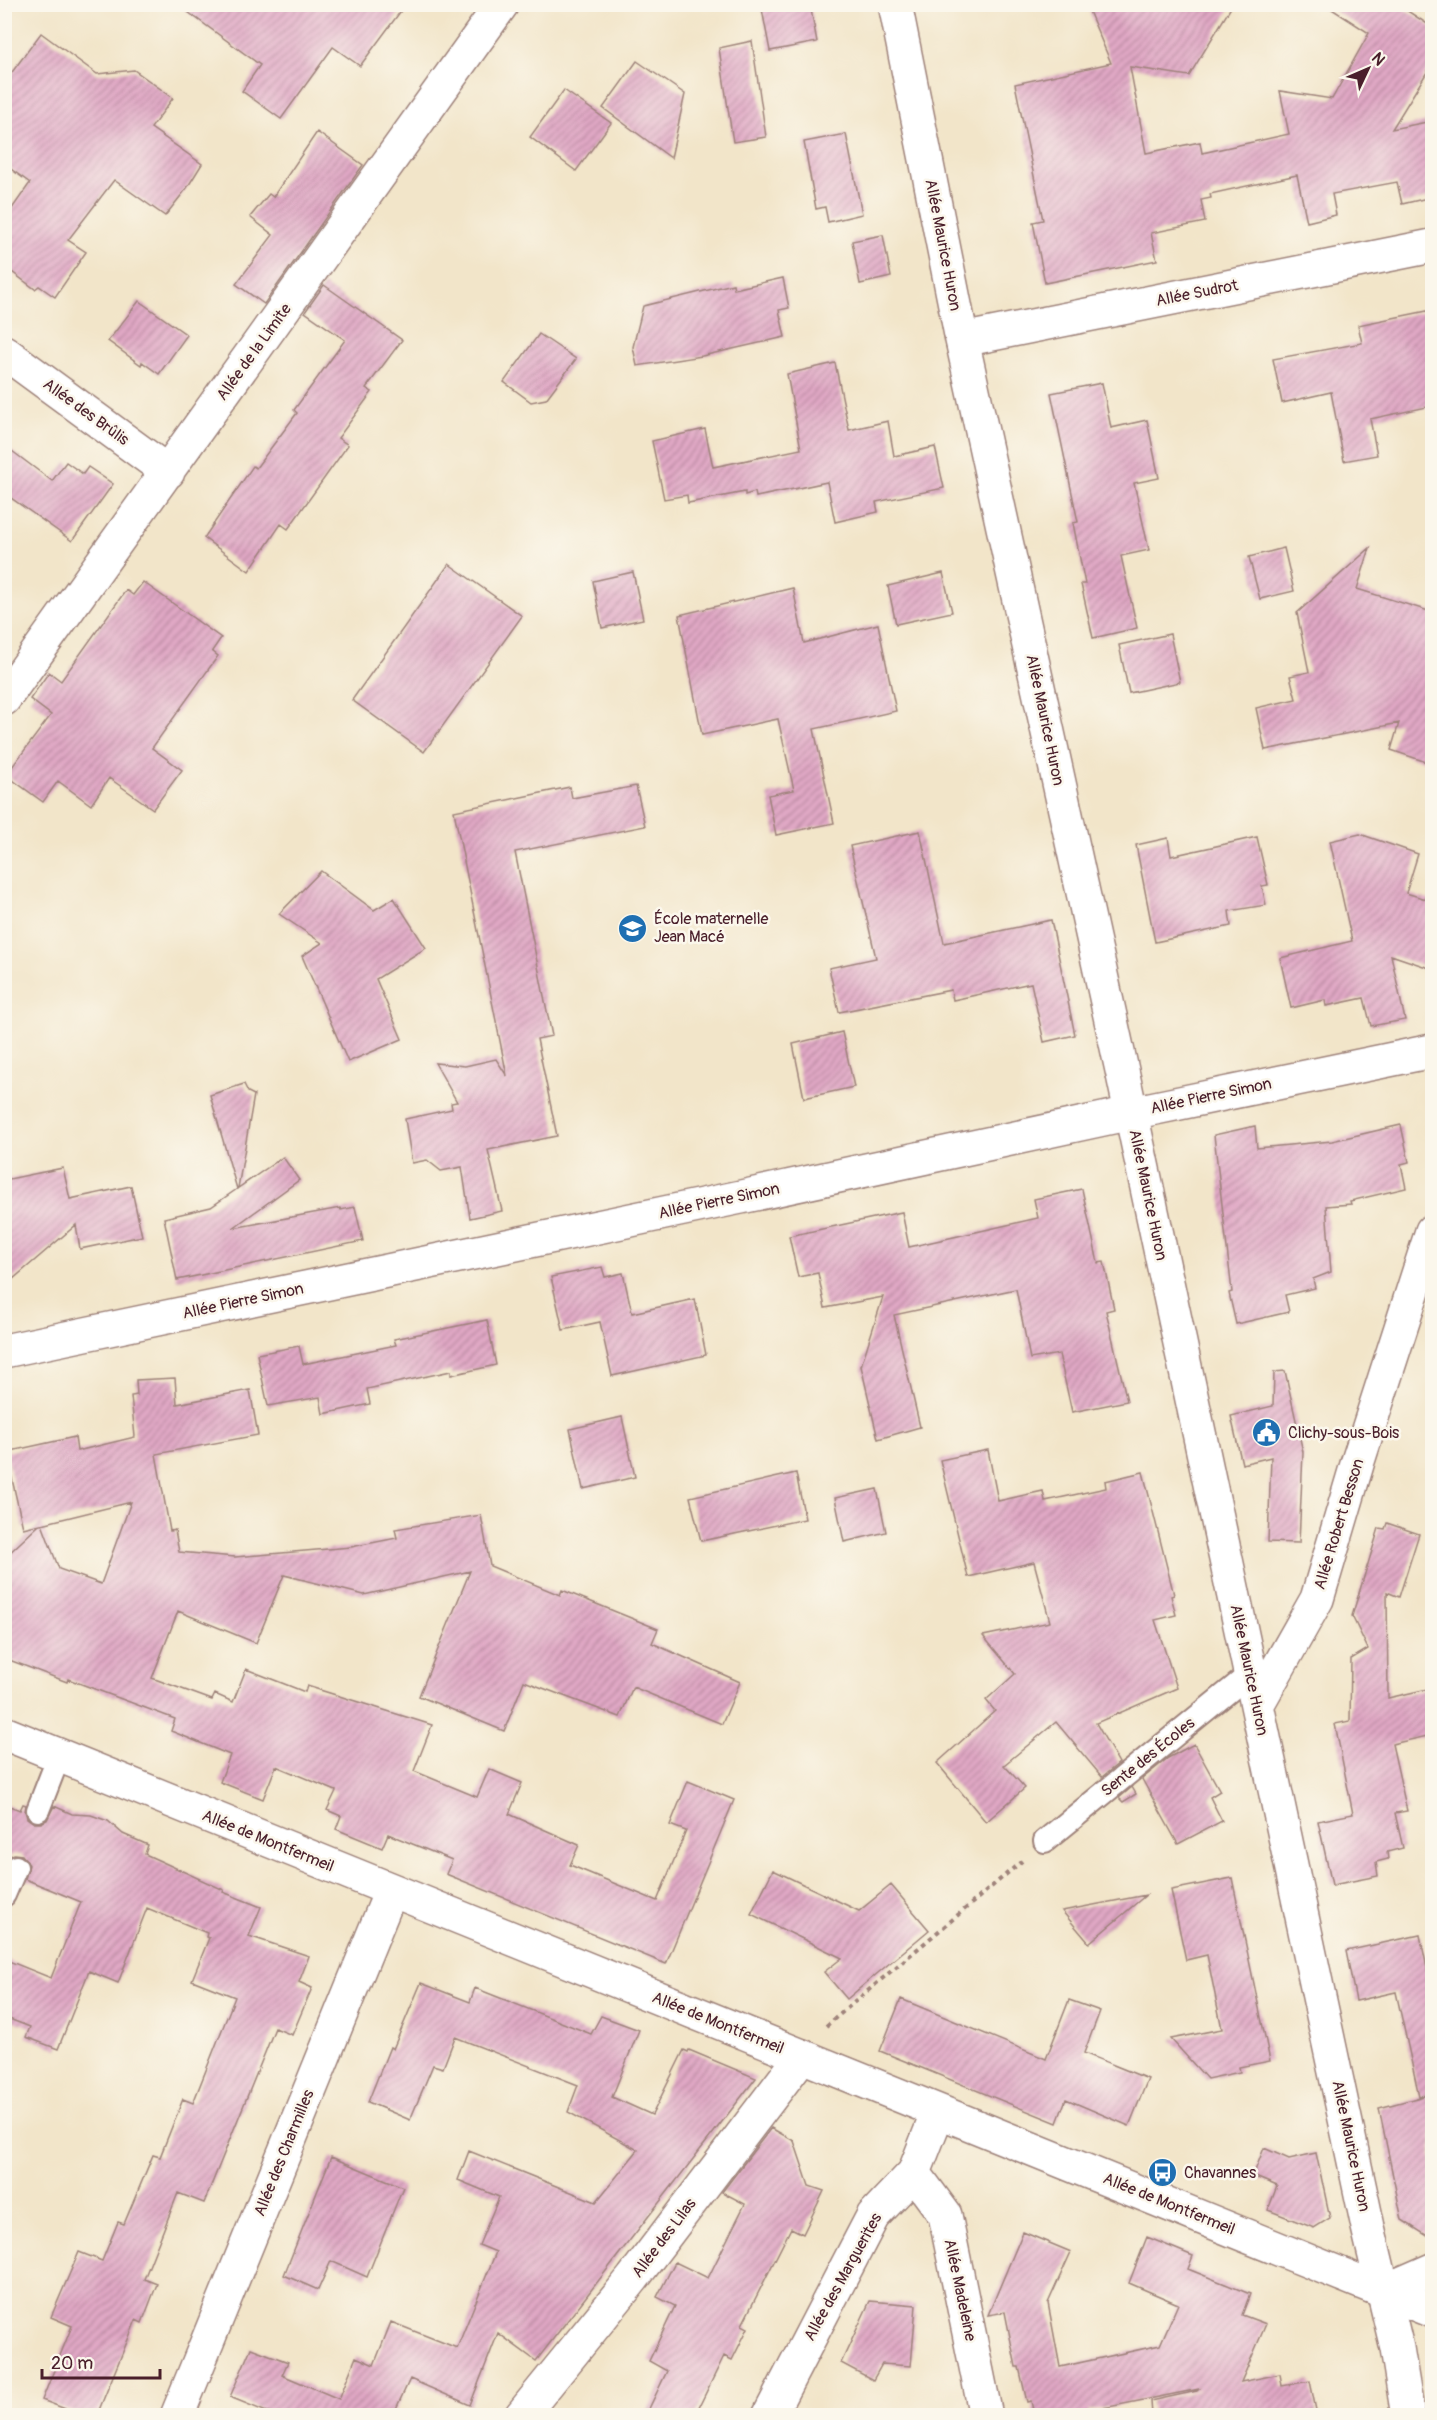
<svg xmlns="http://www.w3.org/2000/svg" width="1437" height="2420" font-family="Pangolin,sans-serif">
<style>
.building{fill:url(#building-hatch);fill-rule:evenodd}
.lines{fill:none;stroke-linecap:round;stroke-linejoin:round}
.service-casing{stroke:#9e827a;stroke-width:26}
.minor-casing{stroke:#9e827a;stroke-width:36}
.secondary-casing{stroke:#9e827a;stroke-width:36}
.path{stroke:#9e827a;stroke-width:4;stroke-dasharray:4.5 4.5;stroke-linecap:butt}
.service{stroke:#fff;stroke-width:22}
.minor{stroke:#fff;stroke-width:33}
.secondary{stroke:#fff;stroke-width:33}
.labels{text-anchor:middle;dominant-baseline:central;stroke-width:5;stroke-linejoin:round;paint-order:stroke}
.street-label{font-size:16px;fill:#4a1f2b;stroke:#fbf7ec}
.poi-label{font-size:16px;fill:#4a1f2b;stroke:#fbf7ec;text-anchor:start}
</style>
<defs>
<pattern id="building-hatch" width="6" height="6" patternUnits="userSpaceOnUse" patternTransform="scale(1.5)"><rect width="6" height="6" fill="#e0a8c5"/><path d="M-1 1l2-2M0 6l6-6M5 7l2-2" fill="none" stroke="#b888a0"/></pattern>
</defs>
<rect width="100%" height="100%" fill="#fbf7ec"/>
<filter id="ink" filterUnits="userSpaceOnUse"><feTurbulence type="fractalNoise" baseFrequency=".0167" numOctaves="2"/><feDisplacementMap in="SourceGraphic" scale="12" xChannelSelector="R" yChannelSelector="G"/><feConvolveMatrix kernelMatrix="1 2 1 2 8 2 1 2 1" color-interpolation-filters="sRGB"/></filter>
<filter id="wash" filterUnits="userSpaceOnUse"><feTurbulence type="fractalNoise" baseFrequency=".008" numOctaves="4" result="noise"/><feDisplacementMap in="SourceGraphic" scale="24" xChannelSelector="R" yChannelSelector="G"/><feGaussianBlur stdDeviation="1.35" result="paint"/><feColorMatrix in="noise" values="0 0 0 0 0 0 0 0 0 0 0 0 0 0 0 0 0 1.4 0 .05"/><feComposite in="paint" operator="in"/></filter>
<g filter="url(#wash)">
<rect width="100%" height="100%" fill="#f2e5c9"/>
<g id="blocks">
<path class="building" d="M177,4H406L360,66L333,47L281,119L242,91L260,65Z
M761,4H810L817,42L770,51Z
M1086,4H1233L1189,76L1130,67L1146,153L1200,142L1202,153L1289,134L1280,91L1332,99L1369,33L1324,4H1397L1432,27V64L1392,129L1432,121V197L1402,204L1397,182L1332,194L1336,215L1307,222L1297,175L1210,194L1211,198L1201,200L1205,222L1151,233L1157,260L1045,283L1033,222L1043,220L1015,84L1111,63Z
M41,33L97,74L134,70L173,98L151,128L202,164L187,188L165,216L114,180L68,240L86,252L55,297L39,286L35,289L4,266V220L30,183L4,164V83Z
M752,41L766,137L733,142L719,48Z
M637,61L685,94L671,158L603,108Z
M564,90L611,123L576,171L530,137Z
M317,132L363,165L264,304L236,284L273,235L250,217L269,194L273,197Z
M846,134L862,214L828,222L825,207L816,209L804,142Z
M883,235L891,277L860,284L852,241Z
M783,278L789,308L779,310L785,337L702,356L637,366L633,347L643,306L733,284L734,289Z
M324,285L402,340L366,388L372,392L338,438L348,445L288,529L281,524L249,571L204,538L253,466L256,468L297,413L294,410L345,340L305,312Z
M139,301L187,335L159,374L142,362L141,365L108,341Z
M1432,310V406L1370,419L1377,455L1344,461L1331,392L1282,403L1273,359L1362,343L1358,325Z
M539,334L576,359L546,399L531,402L504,382Z
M835,363L849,430L888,421L894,456L935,447L944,488L876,502L878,512L835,522L827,482L756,497L755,492L745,495V492L688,503L687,495L664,499L652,441L705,429L713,467L801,449L787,374Z
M1102,383L1111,428L1147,420L1159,478L1134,483L1149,550L1121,556L1137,628L1093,638L1081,584H1085L1073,523L1078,522L1051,393Z
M4,445L52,481L66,462L83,474L88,467L113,484L72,541L4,493Z
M1284,548L1294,591L1260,599L1249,557Z
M1370,548L1357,589L1432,612V764L1391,750L1399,723L1265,750L1256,708L1296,699L1290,676L1309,672L1297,613Z
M449,564L522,616L424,752L352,700Z
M633,572L643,619L602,628L593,581Z
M943,573L952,612L896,624L888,586Z
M143,582L221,638L212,651L218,656L152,748L182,770L153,809L109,778L91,805L58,781L43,802L6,775L51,715L30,699L49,672L61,681L126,590L133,595Z
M793,588L804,643L878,624L896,711L814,729L834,823L776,835L768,795L794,790L778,719L702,735L679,615Z
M1170,634L1180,682L1129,693L1119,645Z
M636,786L645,826L515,852L552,1036L537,1039L557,1136L488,1150L502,1211L470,1218L462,1167L441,1171L427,1160L412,1163L405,1119L452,1109L451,1103L457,1102L435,1063L465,1066L496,1059L507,1076L454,811L570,787L572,798Z
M920,831L944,943L1051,920L1075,1035L1044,1042L1031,983L953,1000L951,990L839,1012L829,968L876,958L850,846Z
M1360,834L1418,854L1406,893L1432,901V969L1391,955L1405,1020L1371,1026L1364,998L1326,1006L1325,1000L1291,1008L1280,958L1352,941L1330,841Z
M1257,837L1268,885L1262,886L1266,905L1229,911L1231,926L1155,942L1136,845L1168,838L1171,856Z
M321,871L374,910L394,898L426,948L376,979L402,1039L348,1062L302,956L322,943L279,914Z
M842,1032L854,1087L804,1098L793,1044Z
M244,1084L248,1092L254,1095L238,1188L283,1157L299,1180L233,1228L340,1208L341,1210L355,1207L363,1241L177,1280L164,1218L211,1207L237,1189L210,1095Z
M1401,1125L1409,1162L1401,1164L1406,1188L1350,1201L1351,1204L1326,1206L1331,1272L1313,1279L1315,1288L1285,1295L1289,1312L1236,1324L1229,1293L1232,1292L1214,1135L1255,1126L1257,1148L1332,1141Z
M63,1168L70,1199L131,1186L142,1236L80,1249L76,1225L13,1279L4,1237V1180Z
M1082,1189L1098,1263L1104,1262L1114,1309L1106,1311L1127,1401L1072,1412L1059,1354L1030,1359L1016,1289L894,1315L920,1427L878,1439L861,1366L883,1297L825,1308L818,1273L798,1277L789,1236L902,1212L909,1247L1038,1218L1034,1199Z
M602,1267L605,1277L623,1273L632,1313L695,1299L706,1355L612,1376L600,1322L563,1330L551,1277Z
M487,1320L496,1365L451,1375V1371L367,1389L370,1404L323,1414L320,1397L268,1406L257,1354L299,1346L303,1364L396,1345L394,1339Z
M1285,1371L1303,1452L1299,1543L1268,1542L1271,1457L1242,1464L1231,1416L1273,1406L1274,1372Z
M175,1378L177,1404L250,1390L258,1435L156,1454L170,1531L175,1530L179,1552L235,1557L351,1547L397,1538L395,1529L481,1515L490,1566L560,1595L562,1590L658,1629L652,1643L740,1682L722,1724L633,1687L620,1717L524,1681L504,1731L419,1696L470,1571L364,1595L284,1575L256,1643L178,1611L152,1678L212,1700L215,1694L233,1702L246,1669L305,1692L307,1686L432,1725L414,1771L477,1797L489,1769L522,1783L509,1814L579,1845L570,1865L657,1901L686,1831L670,1825L688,1781L734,1800L666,1964L446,1874L452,1860L388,1834L382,1848L336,1829L341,1816L327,1810L336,1791L276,1766L263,1799L220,1782L230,1755L171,1731L175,1719L68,1679L67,1682L4,1658V1558L40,1524L23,1528L6,1452L75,1437L77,1451L135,1437L131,1396L137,1395L136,1380ZM131,1502L101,1584L59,1569L42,1524Z
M622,1417L635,1477L583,1489L570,1429Z
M988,1450L998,1501L1043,1491L1045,1501L1106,1488L1105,1481L1143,1472L1174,1595L1171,1596L1176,1615L1155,1620L1177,1688L1096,1723L1119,1763L1102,1777L1056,1722L1004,1765L1025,1788L986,1822L937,1763L995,1711L986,1700L1015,1674L983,1636L1050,1622L1034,1562L968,1577L940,1460Z
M796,1473L805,1519L701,1541L690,1497Z
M877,1489L886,1532L844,1542L835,1498Z
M1387,1523L1419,1534L1399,1597L1387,1592L1388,1698L1432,1688V1735L1392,1744L1407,1811L1395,1813L1403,1848L1387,1852L1388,1859L1376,1862L1378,1876L1332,1885L1318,1821L1353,1814L1335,1724L1350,1721L1351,1659L1368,1649L1352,1616L1379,1528L1385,1529Z
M1194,1744L1220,1791L1210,1797L1222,1821L1178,1844L1142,1779L1168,1758Z
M1132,1787L1136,1794L1123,1802L1119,1798Z
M4,1804L20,1810L23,1804L26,1805L25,1811L27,1818L34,1823H41L47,1820L54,1806L72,1814L91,1815L108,1821L123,1834L148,1845L145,1854L224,1890L223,1892L261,1907L249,1936L309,1956L299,1982L312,1988L292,2035L275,2028L204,2203L178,2193L144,2279L157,2284L142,2323L136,2320L97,2415H81L42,2400L72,2326L51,2317L79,2252L102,2261L118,2222L124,2224L153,2155L160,2157L183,2099L193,2103L235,1997L192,1980L209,1938L206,1937L207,1933L147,1908L118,1983L89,1971L58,2049L26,2037L30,2027L4,2017V1959L51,1978L81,1902L25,1879L29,1865L22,1855L14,1854L4,1860Z
M773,1870L859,1911L891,1885L929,1930L847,1999L824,1972L842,1958L751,1914Z
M1232,1878L1270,2061L1239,2067L1240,2072L1207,2079L1171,2039L1222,2029L1207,1955L1186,1960L1171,1890Z
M1146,1895L1089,1943L1062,1911Z
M1420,1935L1432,1992V2239L1402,2220L1379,2108L1428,2095L1419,2096L1396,1992L1356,2001L1346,1951Z
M421,1983L470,2002L475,1988L591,2034L601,2016L639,2030L612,2097L652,2115L684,2050L688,2052L689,2050L756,2078L536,2361L498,2333L470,2405L410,2379L393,2415H274L230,2397L251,2348L288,2362L282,2375L339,2399L356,2357L374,2365L391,2322L457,2348L496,2252L479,2245L499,2197L458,2180L469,2151L596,2202L638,2150L568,2112L578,2085L455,2037L443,2068L433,2065L410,2120L368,2102L390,2047L393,2049Z
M901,1999L1046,2059L1069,2000L1100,2011L1084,2053L1148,2079L1129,2126L1066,2099L1057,2123L880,2051Z
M771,2128L794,2141L809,2186L824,2191L803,2234L791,2228L742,2325L748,2328L732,2360L724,2356L695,2415H646L667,2371L649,2361L675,2306L657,2297L675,2262L708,2278L745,2204L722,2192Z
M1264,2148L1289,2159L1316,2153L1330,2218L1314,2228L1268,2210L1277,2186L1253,2176Z
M331,2157L403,2187L367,2277L331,2261L318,2290L284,2275Z
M1023,2232L1071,2252L1048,2303L1060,2367L1160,2345L1178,2304L1129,2283L1147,2237L1193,2256L1188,2269L1250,2294L1242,2315L1266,2324L1241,2382L1280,2374L1282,2386L1310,2381L1317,2415H1152L1151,2401L1197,2391L1199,2389L1088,2411L1089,2415H1034L1031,2401L1027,2402L1019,2367H1016L1005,2312L988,2315Z
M870,2301L916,2305L911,2366L882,2364L873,2380L841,2363Z"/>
</g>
</g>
<g filter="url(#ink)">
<use href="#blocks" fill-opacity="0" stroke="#9e827a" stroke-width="1.5"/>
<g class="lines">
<defs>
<path id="service" d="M38,1810L59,1756
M1045,1841L1250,1674
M4,1895L16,1867"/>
<path id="minor" d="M895,4L962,340L1123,1075L1368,2227L1397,2348L1408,2416
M962,340L1432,246
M4,352L168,472
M4,699L502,4
M4,1351L741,1197L1131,1113L1432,1051
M1257,1705L1317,1599L1358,1461L1432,1231
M914,2173L945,2215L986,2416
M1384,2291L1432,2270
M177,2416L391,1891
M521,2416L633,2278L802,2056
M769,2416L873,2216L914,2173L938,2112"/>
<path id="secondary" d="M4,1733L1432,2311"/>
</defs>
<use href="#service" class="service-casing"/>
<use href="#minor" class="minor-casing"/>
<use href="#secondary" class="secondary-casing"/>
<path class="path" d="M826,2026L1022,1861"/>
<use href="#service" class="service"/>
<use href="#minor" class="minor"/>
<use href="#secondary" class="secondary"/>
</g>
</g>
<defs>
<symbol id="school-disc" viewBox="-11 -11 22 22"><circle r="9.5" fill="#1f6fb2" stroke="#fbf7ec"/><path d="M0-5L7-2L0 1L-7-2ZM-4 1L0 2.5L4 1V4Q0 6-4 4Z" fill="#fff"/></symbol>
<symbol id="civic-disc" viewBox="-11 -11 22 22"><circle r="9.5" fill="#1f6fb2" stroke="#fbf7ec"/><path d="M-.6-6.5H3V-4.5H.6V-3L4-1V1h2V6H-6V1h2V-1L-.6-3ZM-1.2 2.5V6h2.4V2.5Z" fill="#fff"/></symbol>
<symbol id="bus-disc" viewBox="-11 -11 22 22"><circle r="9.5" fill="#1f6fb2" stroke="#fbf7ec"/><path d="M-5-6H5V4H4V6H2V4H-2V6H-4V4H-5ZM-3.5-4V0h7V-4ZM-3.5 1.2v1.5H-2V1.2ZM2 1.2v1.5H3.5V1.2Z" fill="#fff"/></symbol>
</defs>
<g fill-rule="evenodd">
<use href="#school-disc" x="616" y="912" width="33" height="33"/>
<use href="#civic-disc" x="1250" y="1416" width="33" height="33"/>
<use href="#bus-disc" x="1146" y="2156" width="33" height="33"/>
</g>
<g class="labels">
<g class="street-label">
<text transform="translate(943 245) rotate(79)">Allée Maurice Huron</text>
<text transform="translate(1197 293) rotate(-11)">Allée Sudrot</text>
<text transform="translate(254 352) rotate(-54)">Allée de la Limite</text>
<text transform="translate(86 412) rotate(36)">Allée des Brûlis</text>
<text transform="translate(1045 720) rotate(78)">Allée Maurice Huron</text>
<text transform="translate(1211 1096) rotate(-12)">Allée Pierre Simon</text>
<text transform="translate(1148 1195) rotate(78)">Allée Maurice Huron</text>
<text transform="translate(719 1201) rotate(-12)">Allée Pierre Simon</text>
<text transform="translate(243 1301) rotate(-12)">Allée Pierre Simon</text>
<text transform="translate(1339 1524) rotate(-73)">Allée Robert Besson</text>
<text transform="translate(1249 1670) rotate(78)">Allée Maurice Huron</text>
<text transform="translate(1148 1757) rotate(-39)">Sente des Écoles</text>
<text transform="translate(268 1841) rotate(22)">Allée de Montfermeil</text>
<text transform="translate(718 2023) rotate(22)">Allée de Montfermeil</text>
<text transform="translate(1351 2146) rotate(78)">Allée Maurice Huron</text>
<text transform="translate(284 2153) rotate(-68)">Allée des Charmilles</text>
<text transform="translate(1169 2204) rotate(22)">Allée de Montfermeil</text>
<text transform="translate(664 2238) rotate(-53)">Allée des Lilas</text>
<text transform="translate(843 2277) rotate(-61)">Allée des Marguerites</text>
<text transform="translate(960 2290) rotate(78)">Allée Madeleine</text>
</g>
<g class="poi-label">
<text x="654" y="919">École maternelle<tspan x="654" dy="18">Jean Macé</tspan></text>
<text x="1288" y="1433">Clichy-sous-Bois</text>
<text x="1184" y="2173">Chavannes</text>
</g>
</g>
<rect width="1437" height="2420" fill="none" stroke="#fbf7ec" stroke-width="24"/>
<g transform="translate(1368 69) rotate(46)" stroke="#fbf7ec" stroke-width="4.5" paint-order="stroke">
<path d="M0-4.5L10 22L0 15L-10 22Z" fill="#4a1f2b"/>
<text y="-9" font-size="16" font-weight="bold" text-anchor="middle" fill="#4a1f2b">N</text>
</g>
<path d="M42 2369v9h118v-9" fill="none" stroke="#4a1f2b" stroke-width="3"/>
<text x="51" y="2369" font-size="18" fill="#4a1f2b" stroke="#fbf7ec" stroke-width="4.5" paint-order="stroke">20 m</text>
</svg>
